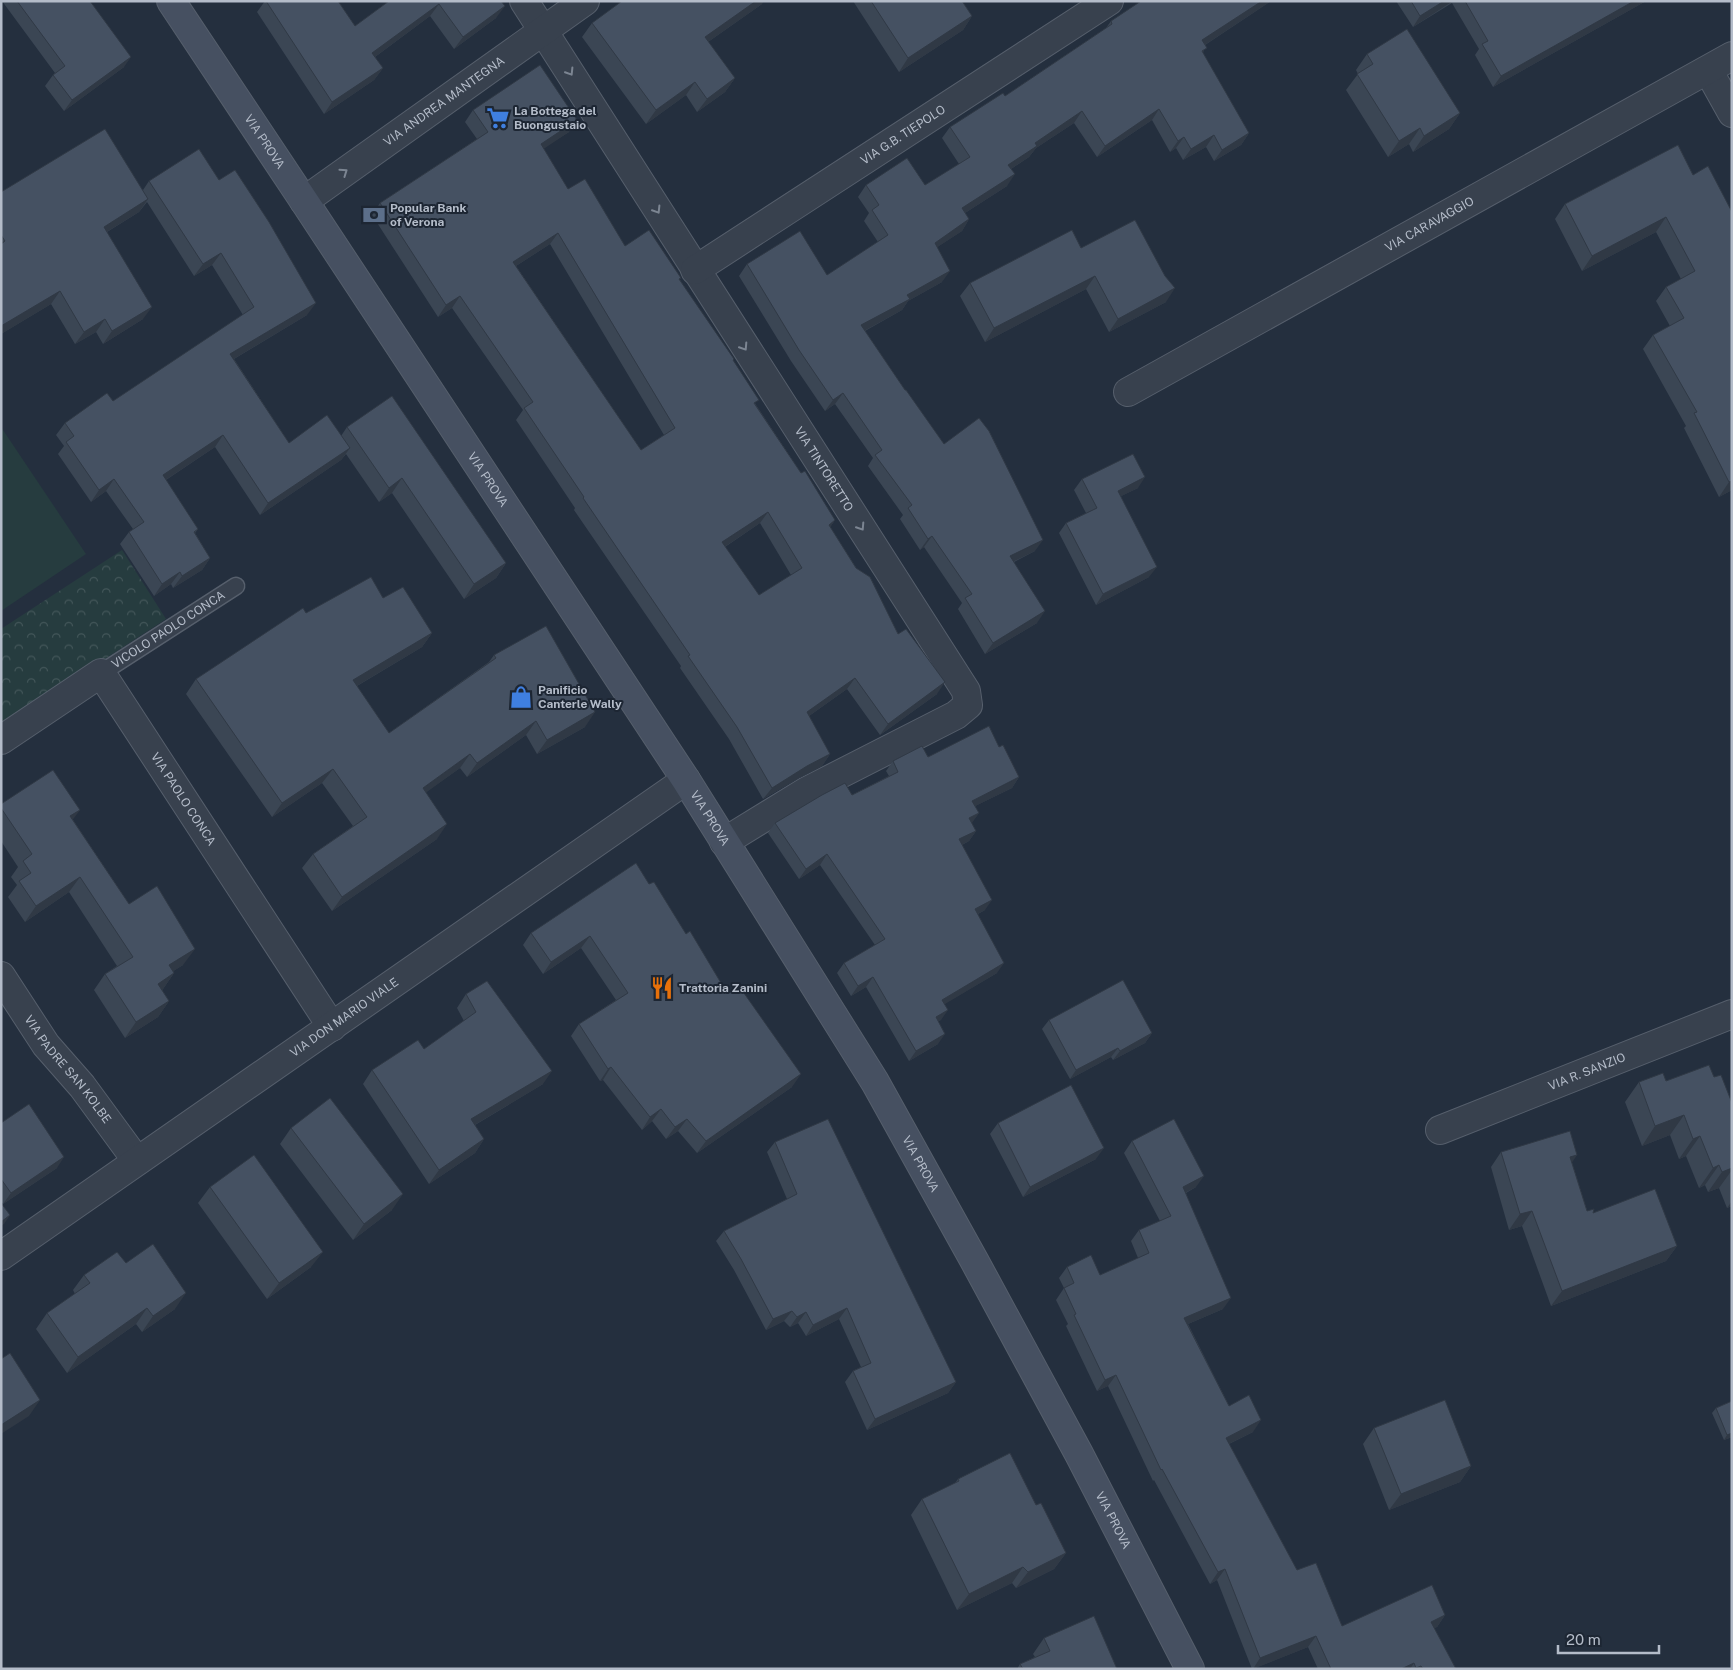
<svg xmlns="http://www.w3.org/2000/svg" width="1733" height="1670" font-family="'Public Sans',sans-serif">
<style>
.green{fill:#263c3f}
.park{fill:url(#park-crowns)}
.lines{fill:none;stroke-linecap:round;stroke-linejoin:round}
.lane-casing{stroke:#565f6c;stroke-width:19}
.street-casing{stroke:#565f6c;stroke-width:30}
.secondary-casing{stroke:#565f6c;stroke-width:30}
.lane{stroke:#38414e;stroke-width:16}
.street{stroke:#38414e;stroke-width:28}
.secondary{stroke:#465061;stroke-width:28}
.wall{fill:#3b4654;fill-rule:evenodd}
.shaded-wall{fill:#303945}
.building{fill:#455162;stroke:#303945;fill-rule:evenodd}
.oneway{stroke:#7c8592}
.labels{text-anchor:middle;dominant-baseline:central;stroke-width:4;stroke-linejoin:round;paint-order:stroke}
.street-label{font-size:12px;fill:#b4bcc9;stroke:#1d2633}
.poi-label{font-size:12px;font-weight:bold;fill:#b4bcc9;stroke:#1d2633;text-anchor:start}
</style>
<defs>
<pattern id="park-crowns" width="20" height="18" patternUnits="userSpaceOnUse" patternTransform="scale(1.25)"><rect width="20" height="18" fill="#263c3f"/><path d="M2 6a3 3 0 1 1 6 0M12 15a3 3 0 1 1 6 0" fill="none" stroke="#435659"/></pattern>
</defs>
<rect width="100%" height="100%" fill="#242f3e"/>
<path class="green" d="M1,427L86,554L1,611Z"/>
<path class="park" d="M122,550L166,619L1,727V629Z"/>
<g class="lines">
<defs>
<g id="lane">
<path id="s1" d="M101,673L236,586"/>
</g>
<g id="street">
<path id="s2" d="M524,1L966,691L968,705L956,715L807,791L724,842"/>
<path d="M1708,70L1732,113"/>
<path id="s3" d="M304,201L585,1"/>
<path id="s4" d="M695,270L1109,1"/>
<path id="s5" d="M1128,392L1732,56"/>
<path id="s6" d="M1,740L101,673L332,1027"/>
<path id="s7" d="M1,976L46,1045L82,1086L137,1161"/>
<path id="s8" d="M1440,1130L1732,1014"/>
<path id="s9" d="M1,1256L686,780"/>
</g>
<g id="secondary">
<path id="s10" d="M171,1L304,201L686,780L875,1082L975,1262L1079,1454L1190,1669"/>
</g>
</defs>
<use href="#lane" class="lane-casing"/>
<use href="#street" class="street-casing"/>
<use href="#secondary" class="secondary-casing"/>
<use href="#lane" class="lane"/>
<use href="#street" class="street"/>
<use href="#secondary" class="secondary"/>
</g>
<path class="wall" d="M2,1H90L124,67L64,111L45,86L53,75L55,73Z
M265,1H338L355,26L389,1H501L496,18L454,49L430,16L375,57L383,68L374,80L324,114L257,12Z
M853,1H962L972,16L963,30L899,72Z
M1271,1L1205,45L1203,53L1249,133L1241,145L1214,161L1206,147L1183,160L1176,148L1170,152L1152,120L1097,157L1074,123L1036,148L1029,157L1011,169L1007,186L965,213L969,219L962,231L937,247L942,282L908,301L902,310L865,331L905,390L944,444L1035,551L1014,562L1037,623L985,654L958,609L962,603L924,547L920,550L900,519L903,515L868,466L873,458L835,404L825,411L791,361L739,276L747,264L827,275L878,242L864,221L869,213L858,197L866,185H925L959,164L942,138L950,127L1005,96L1106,28L1111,21Z
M1396,1H1646L1493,87L1475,55L1479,49L1452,3L1413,27Z
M762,4L708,42L735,78L725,92L697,112L686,95L646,124L582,37L592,23Z
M1367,54L1460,113L1449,129L1413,152L1409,144L1388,157L1346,90L1358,74L1356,70Z
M473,110L569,132L543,148L568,189L625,246L680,280L733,361L756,405L801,473L835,520L830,527L937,694L880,735L847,689L809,716L830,754L822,766L799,778L763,799L729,739L680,668L681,666L574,510L575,508L516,420L523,410L452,308L438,317L372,215L380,203L477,139L465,122ZM550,244L664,435L641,450L516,266ZM760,523L791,575L759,595L725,547Z
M1678,145L1732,490L1719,497L1684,428L1686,426L1643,349L1653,335L1670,326L1656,301L1666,287L1681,279L1656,232L1582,271L1555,219L1565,204Z
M149,181L307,315L234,359L289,443L341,436L347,427L506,563L496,578L464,599L392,493L379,502L346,454L341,460L260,515L215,447L166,480L198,529L195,533L210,558L202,570L173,588L171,584L154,596L120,544L129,532L133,529L106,491L91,502L58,454L64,446L56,435L65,423L113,401L243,315L212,265L194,276L147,202L139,212L107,232L143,319L103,344L96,332L75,344L51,304L1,334V192L143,190Z
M1081,248L1166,302L1109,332L1086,289L985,342L960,296L970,283Z
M1082,479L1138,488L1121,496L1149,577L1096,605L1059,533L1066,523L1086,513L1074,490Z
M383,598L432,633L422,647L357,686L389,733L489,662L494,655L585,727L537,754L526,735L467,777L460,768L426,792L437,839L332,911L302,868L313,854L353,826L322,783L272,817L186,694L196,679L306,613Z
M999,747L1019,777L1012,788L975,806L979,813L971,823L976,831L969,841L962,845L985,910L978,914L997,973L944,1004L941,1020L938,1021V1044L909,1061L866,987L851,996L837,973L844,963L875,945L820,865L799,879L768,833L775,823L852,795L889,776L886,771L893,761Z
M1,804L73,820L129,904L183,965L173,971L174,973L163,989L162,990L169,1001L158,1017L125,1038L94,990L105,974L117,966L69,892L25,922L8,897L17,885L11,877L18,867L1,841Z
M649,884L686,934L792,1087L697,1153L678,1131L666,1139L652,1121L642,1130L603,1080L600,1081L571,1036L579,1024L616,1000L581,948L543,974L523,945L531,933Z
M466,994L543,1084L475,1125L484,1139L475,1153L429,1184L363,1084L372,1070L424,1049L464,1021L457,1008Z
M1049,1020L1152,1033L1145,1043L1113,1060L1111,1057L1070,1079L1042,1029Z
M1714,1077L1732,1103V1206L1727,1208L1719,1188L1708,1192L1705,1185L1699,1188L1686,1156L1679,1159L1670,1135L1642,1146L1625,1102L1639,1082Z
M1,1123L57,1168L3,1204L1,1201Z
M998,1123L1096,1159L1023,1197L990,1134Z
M291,1128L392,1210L353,1240L280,1144Z
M1132,1141L1196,1187L1186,1193L1223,1309L1188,1324L1229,1406L1253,1432L1229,1444L1297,1570L1342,1626L1445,1615L1437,1627L1434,1628L1456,1669H1318L1308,1647L1252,1669L1217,1580L1210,1584L1154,1480L1153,1481L1108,1386L1097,1391L1066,1326L1068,1324L1056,1300L1064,1288L1059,1278L1067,1267L1100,1275L1138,1258L1131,1241L1139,1230L1160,1221L1124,1153Z
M775,1142L956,1382L948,1393L867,1430L845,1382L853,1371L861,1367L839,1319L806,1336L798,1323L790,1327L784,1321L766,1330L734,1270L716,1241L724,1231L787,1199L767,1152Z
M1501,1152L1572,1163L1587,1211L1677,1246L1666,1261L1551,1306L1522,1226L1509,1230L1491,1167Z
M210,1187L311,1267L267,1299L198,1203Z
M126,1263L175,1309L142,1332L136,1324L67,1373L36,1329L47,1313L75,1294L73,1290L84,1275Z
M1732,1401V1437L1724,1440L1712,1413L1716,1408Z
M1374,1428L1471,1466L1460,1482L1389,1510L1363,1444Z
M958,1479L1036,1505L1066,1553L1054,1569L1016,1588L1012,1583L957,1610L911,1515L922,1499L955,1483Z
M1044,1638L1117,1669H1017L1020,1664L1035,1657L1033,1654Z"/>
<path class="shaded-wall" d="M756,1H764L762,4L695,51L705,37Z
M1262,1H1271L1194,52L1202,40Z
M1444,1H1453L1413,27L1420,16Z
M1634,1H1646L1493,87L1501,76Z
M439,4L430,16L364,65L372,53Z
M505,6L496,18L454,49L463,37Z
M972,16L963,30L899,72L908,58Z
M131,57L124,67L64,111L72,100Z
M383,68L374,80L324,114L332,102Z
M735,78L725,92L697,112L707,99Z
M695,82L686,95L646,124L656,110Z
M1159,109L1152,120L1097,157L1105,146Z
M1082,111L1074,123L1036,148L1029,157L1000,176L1008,165L1035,143Z
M1460,113L1449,129L1413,152L1424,136Z
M577,120L569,132L533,156L541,144Z
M1420,128L1409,144L1388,157L1399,141Z
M1249,133L1241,145L1214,161L1222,150Z
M1214,135L1206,147L1183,160L1191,149Z
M1184,137L1176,148L1170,152L1178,141Z
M1015,174L1007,186L954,220L962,208Z
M148,199L139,212L95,239L104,227Z
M1666,217L1656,232L1582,271L1592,256Z
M969,219L962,231L927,254L935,243Z
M558,233L550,244L505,273L513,262Z
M221,253L212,265L194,276L203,264Z
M950,271L942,282L908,301L902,310L853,337L861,325L907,295Z
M1095,276L1086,289L985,342L994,328Z
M1175,288L1166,302L1109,332L1118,319Z
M60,291L51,304L1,334V326Z
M460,296L452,308L438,317L446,305Z
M316,303L307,315L222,366L230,354Z
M152,307L143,319L103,344L112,331Z
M105,319L96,332L75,344L84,332Z
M843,393L835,404L825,411L833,400Z
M223,435L215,447L155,487L163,475Z
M350,448L341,460L260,515L268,503Z
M1145,477L1138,488L1111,501L1118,491Z
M402,478L392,493L379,502L389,488Z
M114,479L106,491L91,502L99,490Z
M1732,481V490L1719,497L1729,482Z
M768,512L760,523L714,554L722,542Z
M835,520L827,532L829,525Z
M932,536L924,547L920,550L928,539Z
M1043,540L1035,551L1002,567L1010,556Z
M210,558L202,570L173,588L182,576Z
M506,563L496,578L464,599L474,584Z
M1157,567L1149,577L1096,605L1103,594Z
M180,572L171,584L154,596L162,584Z
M1045,611L1037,623L985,654L993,643Z
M432,633L422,647L343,694L353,680Z
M855,678L847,689L799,723L807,712Z
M945,682L937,694L880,735L888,724Z
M595,712L585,727L537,754L547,740Z
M536,721L526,735L467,777L477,763Z
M470,754L460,768L413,802L423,788Z
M830,754L822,766L799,778L763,799L772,788L807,766Z
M333,769L322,783L272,817L282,803Z
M1019,777L1012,788L965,811L972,801Z
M80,810L68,826L70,816Z
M979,813L972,823L961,828L969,818Z
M447,824L437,839L332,911L342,897Z
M976,831L969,841L952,850L959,839Z
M827,854L820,865L799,879L806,869Z
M80,877L69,892L25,922L36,906Z
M992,900L985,910L968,919L975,909Z
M590,936L581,948L543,974L551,962Z
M195,949L183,965L158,981L169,965Z
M1004,963L997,973L935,1010L942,1000Z
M174,973L163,989L147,1000L158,984Z
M873,977L866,987L851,996L858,986Z
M169,1001L158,1017L125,1038L136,1022Z
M948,1010L941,1020L928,1027L936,1017Z
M1152,1033L1145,1043L1113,1060L1120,1051Z
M945,1034L938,1044L909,1061L916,1051Z
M1118,1048L1111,1057L1070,1079L1076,1070Z
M611,1067L603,1080L600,1081L608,1069Z
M552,1071L543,1084L461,1133L471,1119Z
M801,1074L792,1087L697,1153L706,1141Z
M661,1109L652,1121L642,1130L650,1117Z
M1684,1115L1670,1135L1642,1146L1655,1126Z
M687,1119L678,1131L666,1139L675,1127Z
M1700,1136L1686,1156L1679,1159L1693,1139Z
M484,1139L475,1153L429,1184L439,1170Z
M1104,1148L1096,1159L1023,1197L1030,1187Z
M1577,1155L1567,1170L1570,1157Z
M64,1157L57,1168L3,1204L11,1193Z
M1719,1165L1705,1185L1699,1188L1713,1168Z
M1732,1168V1170L1719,1188L1708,1192L1722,1172Z
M1204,1176L1196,1187L1175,1198L1183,1187Z
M403,1194L392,1210L353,1240L364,1224Z
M1732,1201V1206L1727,1208Z
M1532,1211L1522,1226L1509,1230L1520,1214Z
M10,1215L4,1224L1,1226V1222Z
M1677,1246L1666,1261L1551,1306L1562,1291Z
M323,1252L311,1267L267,1299L279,1283Z
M186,1293L175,1309L142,1332L153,1316Z
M1231,1298L1223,1309L1176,1329L1184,1318Z
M147,1308L136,1324L67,1373L78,1357Z
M847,1308L839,1319L806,1336L813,1325Z
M792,1311L784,1321L766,1330L773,1319Z
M806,1312L798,1323L790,1327L797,1317Z
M1116,1375L1108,1386L1097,1391L1105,1380Z
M956,1382L948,1393L867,1430L875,1419Z
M40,1400L29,1416L1,1434V1425Z
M1261,1420L1253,1432L1218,1449L1226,1438Z
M1732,1433V1437L1724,1440L1727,1435Z
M1471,1466L1460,1482L1389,1510L1401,1494Z
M1066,1553L1054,1569L1016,1588L1028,1572Z
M1023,1567L1012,1583L957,1610L969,1594Z
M1225,1569L1217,1580L1210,1584L1218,1572Z
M1445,1615L1437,1627L1423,1633L1431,1622Z
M1316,1636L1308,1647L1253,1669L1260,1658Z
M1414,1663L1410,1669H1401Z"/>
<path class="building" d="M17,1H90L131,57L72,100L53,75L65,66Z
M266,1H338L355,26L389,1H501L505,6L463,37L439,4L372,53L383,68L332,102Z
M622,1H756L705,37L735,78L707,99L695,82L656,110L592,23Z
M871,1H962L972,16L908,58Z
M1141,1H1262L1202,40L1207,48L1202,51L1249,133L1222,150L1214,135L1191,149L1184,137L1178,141L1159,109L1105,146L1082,111L1035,143L1037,146L1008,165L1015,174L962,208L969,219L935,243L950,271L907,295L910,299L861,325L905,390H906L944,444L979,418L989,431L1043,540L1010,556L1045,611L993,643L965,598L972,594L932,536L928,539L908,508L912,505L875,455L882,450L843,393L833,400L799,350L747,264L800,231L827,275L888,235L872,210L879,205L866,185L907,158L925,185L970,157L950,127L1003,93L1005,96L1112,24L1111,21Z
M1411,1H1444L1420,16Z
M1465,1H1634L1501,76L1482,44L1488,41Z
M1407,29L1460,113L1424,136L1420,128L1399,141L1357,74L1373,64L1367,54Z
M540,65L577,120L541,144L568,189L585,179L625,246L649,230L681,278L679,279L734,359L733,360L759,400L754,403L801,473L805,471L835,520L829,525L856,568L870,577L898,634L906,629L945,682L888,724L855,678L807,712L830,754L807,766L772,788L737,727L688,656L690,655L583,498L584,497L524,408L533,402L460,296L446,305L380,203L488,132L473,110ZM558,233L675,428L641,450L513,262ZM768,512L802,568L759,595L722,542Z
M105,129L148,199L104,227L152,307L112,331L105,319L84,332L60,291L1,326V244L5,241L1,235V192Z
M1678,145L1693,175L1708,166L1732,212V481L1729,482L1694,413L1697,412L1653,335L1684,318L1666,287L1695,271L1666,217L1592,256L1565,204Z
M199,149L219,180L235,170L269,222L316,303L230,354L289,443L327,415L350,448L268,503L223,435L163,475L198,529L194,532L210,558L182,576L180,572L162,584L129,532L144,522L114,479L99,490L66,442L74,436L65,423L107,393L113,401L254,307L221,253L203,264L149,181Z
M1135,220L1165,276L1175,288L1118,319L1095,276L994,328L970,283L1072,230L1081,248Z
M392,396L506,563L474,584L402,478L389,488L347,427Z
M1133,454L1145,477L1118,491L1157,567L1103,594L1066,523L1097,508L1082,479Z
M371,577L383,598L403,587L432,633L353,680L389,733L496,658L494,655L546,626L595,712L547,740L536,721L477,763L470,754L423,788L447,824L342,897L313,854L367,817L333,769L282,803L196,679L303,608L306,613Z
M989,726L999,747L1003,745L1019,777L972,801L979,813L969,818L976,831L959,839L992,900L975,909L1004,963L942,1000L948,1010L936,1017L945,1034L916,1051L873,977L858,986L844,963L885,939L827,854L806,869L775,823L822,795L845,783L852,795L898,772L893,761L922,746L928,757Z
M53,770L80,810L70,816L129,904L157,886L195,949L169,965L174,973L158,984L169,1001L136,1022L105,974L133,957L80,877L36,906L19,881L31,873L23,861L32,854L1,808V804Z
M636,863L649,884L654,882L686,934L690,931L727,993L739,986L801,1074L706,1141L687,1119L675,1127L661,1109L650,1117L611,1067L608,1069L579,1024L628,993L590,936L551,962L531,933Z
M1123,980L1152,1033L1120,1051L1118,1048L1076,1070L1049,1020Z
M487,981L552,1071L471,1119L484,1139L439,1170L372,1070L418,1040L424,1049L476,1012L466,994Z
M1709,1065L1714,1077L1721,1075L1732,1103V1168L1722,1172L1719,1165L1713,1168L1700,1136L1693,1139L1684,1115L1655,1126L1639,1082L1663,1073L1666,1081Z
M1071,1085L1104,1148L1030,1187L998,1123Z
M330,1098L403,1194L364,1224L291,1128Z
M29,1104L64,1157L11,1193L1,1179V1123Z
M828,1119L956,1382L875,1419L853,1371L871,1363L847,1308L813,1325L806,1312L797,1317L792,1311L773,1319L741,1259L724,1231L797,1194L775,1142Z
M1174,1119L1204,1176L1183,1187L1231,1298L1184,1318L1229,1406L1249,1395L1261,1420L1226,1438L1297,1570L1316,1563L1342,1626L1432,1585L1445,1615L1431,1622L1456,1669H1423L1421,1666L1416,1668L1414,1663L1401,1669H1331L1316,1636L1260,1658L1225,1569L1218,1572L1162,1469L1161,1470L1116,1375L1105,1380L1074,1315L1076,1314L1064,1288L1074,1283L1067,1267L1091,1255L1100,1275L1149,1253L1139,1230L1171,1216L1132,1141Z
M1570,1131L1577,1155L1570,1157L1587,1211L1594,1209L1593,1213L1655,1189L1677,1246L1562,1291L1532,1211L1520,1214L1501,1152Z
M254,1155L323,1252L279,1283L210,1187Z
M1,1203L10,1215L1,1222Z
M153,1244L186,1293L153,1316L147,1308L78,1357L47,1313L90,1283L84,1275L117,1252L126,1263Z
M10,1353L40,1400L1,1425V1359Z
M1445,1400L1471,1466L1401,1494L1374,1428Z
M1732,1401V1433L1727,1435L1716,1408Z
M1010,1453L1036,1505L1041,1503L1066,1553L1028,1572L1023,1567L969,1594L922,1499L959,1481L958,1479Z
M1094,1616L1117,1669H1023L1020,1664L1050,1651L1044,1638Z"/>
<defs><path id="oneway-chevron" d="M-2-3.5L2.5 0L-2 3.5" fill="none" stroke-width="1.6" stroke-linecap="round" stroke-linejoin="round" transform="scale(1.25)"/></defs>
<g class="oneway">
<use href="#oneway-chevron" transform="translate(570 72) rotate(58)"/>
<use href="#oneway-chevron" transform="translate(344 172) rotate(-35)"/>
<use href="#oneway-chevron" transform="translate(657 210) rotate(58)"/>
<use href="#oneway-chevron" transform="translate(744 347) rotate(57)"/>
<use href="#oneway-chevron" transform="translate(861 527) rotate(57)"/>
</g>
<defs>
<symbol id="supermarket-bare" viewBox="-9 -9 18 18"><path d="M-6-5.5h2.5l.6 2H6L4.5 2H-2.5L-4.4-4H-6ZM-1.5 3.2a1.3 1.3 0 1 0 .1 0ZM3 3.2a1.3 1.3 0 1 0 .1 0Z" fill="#3f7fe0" stroke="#1d2633" stroke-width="2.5" paint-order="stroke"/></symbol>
<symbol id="bank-bare" viewBox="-9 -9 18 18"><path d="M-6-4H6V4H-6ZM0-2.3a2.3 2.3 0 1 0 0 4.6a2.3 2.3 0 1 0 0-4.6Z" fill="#5c6f8a" stroke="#1d2633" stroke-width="2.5" paint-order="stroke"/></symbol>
<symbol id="shop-bare" viewBox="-9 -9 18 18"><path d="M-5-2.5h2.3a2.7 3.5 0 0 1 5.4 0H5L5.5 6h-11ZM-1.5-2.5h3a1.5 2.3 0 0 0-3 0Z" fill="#3f7fe0" stroke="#1d2633" stroke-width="2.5" paint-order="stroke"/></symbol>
<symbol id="restaurant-bare" viewBox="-9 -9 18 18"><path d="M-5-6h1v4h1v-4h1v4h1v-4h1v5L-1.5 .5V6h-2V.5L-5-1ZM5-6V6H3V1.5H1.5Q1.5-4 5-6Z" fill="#e8710a" stroke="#1d2633" stroke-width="2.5" paint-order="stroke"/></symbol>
</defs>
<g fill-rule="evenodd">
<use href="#supermarket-bare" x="482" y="102" width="32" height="32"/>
<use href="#bank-bare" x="358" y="199" width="32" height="32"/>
<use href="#shop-bare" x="505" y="681" width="32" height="32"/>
<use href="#restaurant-bare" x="646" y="972" width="32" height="32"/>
</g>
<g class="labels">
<g class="street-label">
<text stroke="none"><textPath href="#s3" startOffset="172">VIA ANDREA MANTEGNA</textPath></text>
<text stroke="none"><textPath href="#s4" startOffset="248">VIA G.B. TIEPOLO</textPath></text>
<text stroke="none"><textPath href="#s10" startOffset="169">VIA PROVA</textPath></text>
<text stroke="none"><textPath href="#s5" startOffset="345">VIA CARAVAGGIO</textPath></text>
<text stroke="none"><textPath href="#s2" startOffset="556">VIA TINTORETTO</textPath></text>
<text stroke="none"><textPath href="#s10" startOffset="574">VIA PROVA</textPath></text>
<text stroke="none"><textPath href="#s1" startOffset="80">VICOLO PAOLO CONCA</textPath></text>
<text stroke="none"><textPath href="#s6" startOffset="271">VIA PAOLO CONCA</textPath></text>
<text stroke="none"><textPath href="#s10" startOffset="979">VIA PROVA</textPath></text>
<text stroke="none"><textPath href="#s9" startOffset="418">VIA DON MARIO VIALE</textPath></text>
<text stroke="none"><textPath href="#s7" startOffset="115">VIA PADRE SAN KOLBE</textPath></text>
<text stroke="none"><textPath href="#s8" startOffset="158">VIA R. SANZIO</textPath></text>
<text stroke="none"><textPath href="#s10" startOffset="1384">VIA PROVA</textPath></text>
<text stroke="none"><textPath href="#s10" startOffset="1789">VIA PROVA</textPath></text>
</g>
<g class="poi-label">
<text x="514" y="111">La Bottega del<tspan x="514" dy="14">Buongustaio</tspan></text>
<text x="390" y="208">Popular Bank<tspan x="390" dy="14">of Verona</tspan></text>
<text x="538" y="690">Panificio<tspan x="538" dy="14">Canterle Wally</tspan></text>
<text x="679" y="988">Trattoria Zanini</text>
</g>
</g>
<rect width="1733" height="1670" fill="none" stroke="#b4bcc9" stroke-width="5"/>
<path d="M1558 1645v8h101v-8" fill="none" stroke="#b4bcc9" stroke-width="2.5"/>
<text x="1566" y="1645" font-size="15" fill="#b4bcc9" stroke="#1d2633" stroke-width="4" paint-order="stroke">20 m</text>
</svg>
